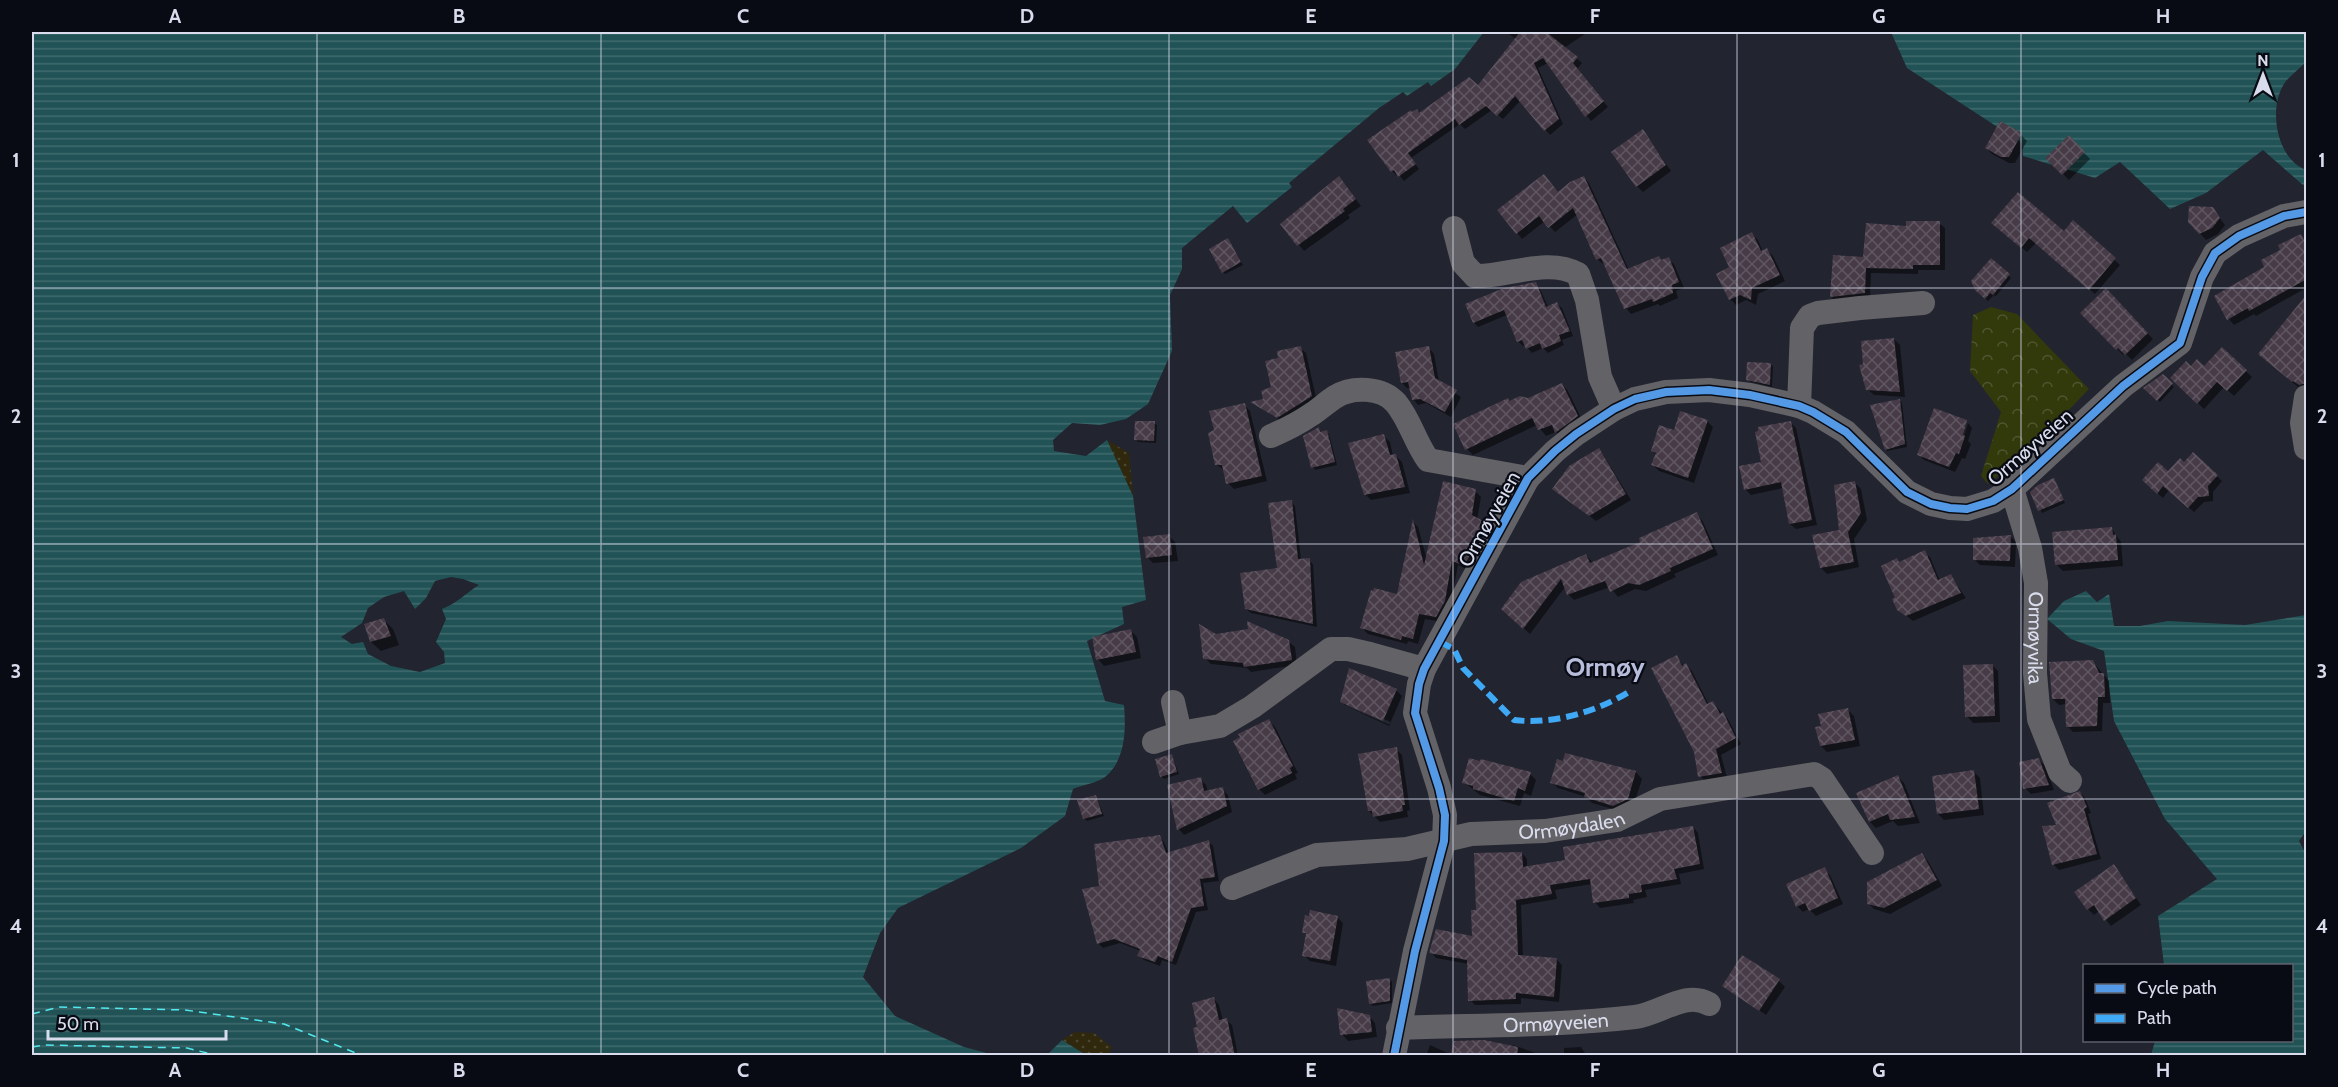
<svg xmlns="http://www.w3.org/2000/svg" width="2338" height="1087" font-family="Cabin,sans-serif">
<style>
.sand{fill:url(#sand-dots)}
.park{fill:url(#park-crowns)}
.water{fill:url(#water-rules);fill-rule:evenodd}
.shadow{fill:#0007}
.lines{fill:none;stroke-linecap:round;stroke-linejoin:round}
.ferry{stroke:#51e8ee;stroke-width:1.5;stroke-dasharray:8 6;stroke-linecap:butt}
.building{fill:url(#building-cross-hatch)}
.street{stroke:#636267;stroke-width:24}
.quiet{stroke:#3fa9f5;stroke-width:6;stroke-dasharray:12 6;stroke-linecap:butt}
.cycleway-casing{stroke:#090b14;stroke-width:11}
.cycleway{stroke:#5399e6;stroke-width:8}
.grid{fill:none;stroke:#d9dcec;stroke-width:1.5;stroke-opacity:0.55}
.labels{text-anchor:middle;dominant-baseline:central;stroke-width:4.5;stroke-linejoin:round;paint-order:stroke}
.street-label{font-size:20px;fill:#d9dcec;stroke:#090b14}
.district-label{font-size:26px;font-weight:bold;fill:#b7bdda;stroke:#090b14}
.neatline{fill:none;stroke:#d9dcec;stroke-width:2}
.grid-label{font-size:20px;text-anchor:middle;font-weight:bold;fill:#d9dcec}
</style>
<defs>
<pattern id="sand-dots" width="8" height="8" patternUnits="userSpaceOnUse" patternTransform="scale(1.5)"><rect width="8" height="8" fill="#2f280d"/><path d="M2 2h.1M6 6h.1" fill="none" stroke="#4d4730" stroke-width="1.8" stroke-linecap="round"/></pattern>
<pattern id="park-crowns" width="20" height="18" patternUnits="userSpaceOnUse" patternTransform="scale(1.5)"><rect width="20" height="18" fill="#32390b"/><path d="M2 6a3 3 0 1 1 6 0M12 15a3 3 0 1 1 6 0" fill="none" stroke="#4f552f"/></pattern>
<pattern id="water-rules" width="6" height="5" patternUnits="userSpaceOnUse" patternTransform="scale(1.5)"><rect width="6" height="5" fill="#215356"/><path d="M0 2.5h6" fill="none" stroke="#416b6e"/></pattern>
<pattern id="building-cross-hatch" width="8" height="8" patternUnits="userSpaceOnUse" patternTransform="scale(1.5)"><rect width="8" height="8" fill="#463b47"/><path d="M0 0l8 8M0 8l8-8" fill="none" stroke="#605762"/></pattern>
</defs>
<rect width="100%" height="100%" fill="#222430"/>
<path class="sand" d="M1107,440L1129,453L1133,496Z
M1075,1032L1094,1033L1112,1047L1108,1055H1086L1062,1040Z"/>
<path class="park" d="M1991,307L2017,314L2089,389L2036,444L1988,484L1981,476L2001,412L1970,371L1973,315Z"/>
<path class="water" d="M32,32H1484L1455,69L1431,86L1428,82L1407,96L1403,92L1379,108L1289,183L1292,187L1247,223L1233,206L1182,248V269L1170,295L1172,351L1148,404L1126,419L1100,425L1072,423L1053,440L1054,451L1086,456L1107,440L1133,496L1146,600L1122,607L1124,624L1087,641L1105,701L1124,705C1126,729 1126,760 1105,777C1097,783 1082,785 1073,789L1065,816L1021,848L898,908L880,933L863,977L895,1016L964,1047L998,1056L32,1055ZM451,577L463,579L479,585C466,593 456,604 442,609L446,619L436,642L444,652L445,663L420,672L391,666L368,654L363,642L352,644L341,637L362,623L368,608L384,597L404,591L415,609L426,598L435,581Z
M1891,32H2306V62C2300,68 2292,74 2286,81C2267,106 2276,159 2306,170V182L2303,185L2263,150L2206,193L2170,209L2120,162L2095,178L2023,156L2022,143L1907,68Z
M2086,591L2097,602L2109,594L2114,626H2140L2168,621L2245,625L2306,615V831L2299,841L2306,854V1055H2151L2155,1041L2292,1040V966L2164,965L2158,916L2217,879L2165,819L2114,721L2104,651L2071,639L2047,619L2064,601Z
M1062,1040L1086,1055H1047Z"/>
<path class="shadow" d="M1506,32H1588L1564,48L1582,63L1577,69L1608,107L1591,121L1548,63L1538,68L1563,124L1550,135L1521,100L1503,119L1492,110L1465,129L1460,124L1411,158L1419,169L1404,181L1399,175L1397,176L1392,171L1420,114L1478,88L1516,39Z
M2000,123L2021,135L2027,141L2015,163H2009L1992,154L1986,148Z
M1643,131L1671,171L1643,192L1637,186Z
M2069,137L2090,159L2069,180L2047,158Z
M1584,177L1589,183L1629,270L1659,258L1662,261L1668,259L1674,264L1684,288L1676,291L1678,298L1660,306L1658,304L1631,314L1626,308L1605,263L1603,264L1597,259L1578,214L1555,232L1545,221L1522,239L1499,210L1558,194Z
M1345,184L1361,206L1348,215L1350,218L1304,251L1282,224Z
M2212,208L2225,225L2218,234L2206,240L2189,221Z
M1939,223L1945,228V270H1918V274L1871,273L1870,298L1837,302L1831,297L1907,228Z
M2073,223L2120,265L2095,294L2036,243L2027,252L1998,228L2064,233Z
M1752,234L1758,240L1763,252L1767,250L1773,256L1785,281L1758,294L1756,305L1746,300L1736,305L1730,299L1731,268Z
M2300,235L2306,242V288L2256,316L2254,314L2234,325L2229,319L2266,268Z
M1228,240L1243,265L1225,274L1223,272Z
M1991,260L2011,278L1996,296L1994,295L1988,301L1976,290Z
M1536,284L1540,289L1548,307L1557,304L1562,308L1573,336L1562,340L1564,345L1548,353L1543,348L1532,353L1525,345L1523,346L1518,341L1507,315L1478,327L1474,323Z
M2106,291L2153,339L2132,360L2125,353L2123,355L2082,313Z
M2306,297V389L2305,390L2300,385L2298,387L2266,360Z
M1894,339L1900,345L1905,397L1874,395L1867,389Z
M1300,348L1306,353L1317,402L1283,422L1253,403L1265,400L1273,387L1280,360Z
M1429,348L1434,354L1439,382L1461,397L1451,417L1426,403L1418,405L1413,399L1411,388H1407L1402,383Z
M2222,349L2252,377L2234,396L2224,387L2204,409L2172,378L2191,368H2204Z
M1771,364L1773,367L1772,387L1751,382L1748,380Z
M2162,376L2174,387L2160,402L2146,389Z
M1562,384L1568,391L1583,422L1562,438L1556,432L1546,436L1537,425L1473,455L1467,449L1510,402L1528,399Z
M1900,400L1902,403L1907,447L1887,451L1885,448Z
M1244,405L1250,411L1267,481L1234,489L1228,483L1225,471L1216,464Z
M1707,421L1713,427L1694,483L1659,471L1653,465L1656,455L1652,451L1675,431Z
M1790,422L1796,428L1817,525L1796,529L1790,524L1783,488L1751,495L1745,489Z
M1966,422L1962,443L1968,423L1972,428L1968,441L1971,444L1965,459L1962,458L1955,472L1924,460L1918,454Z
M1154,423L1157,425L1156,443L1138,442L1136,440Z
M1319,428L1321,433L1326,432L1329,434L1337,465L1315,470L1313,467Z
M1384,436L1390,442L1393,456H1396L1402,462L1410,493L1371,500L1365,494Z
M1598,450L1604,456L1631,500L1596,521L1554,489Z
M2193,454L2222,481L2213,492V501L2204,502L2194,512L2169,490L2163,498L2149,486L2185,464Z
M2054,479L2065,503L2042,513L2032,492Z
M1855,483L1861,489L1867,520L1854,539L1859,567L1827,574L1821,568L1841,532Z
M1475,491L1481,497L1477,520L1492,531L1470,571L1458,565L1450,607L1442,622L1425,619L1418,644L1408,641L1407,644L1368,634L1362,628L1398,596L1413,522L1418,527L1427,560Z
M1291,502L1295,506L1301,560H1309L1313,564L1317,627L1251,613L1246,609L1279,569Z
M1696,514L1702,520L1718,555L1674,574L1676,577L1646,591L1635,589L1618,597L1610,587L1574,600L1568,594L1565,587L1530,634L1509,615L1586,555L1593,563L1642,543Z
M2112,529L2121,542L2123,566L2063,571L2057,565Z
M1169,536L1175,542L1178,561L1153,563L1147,557Z
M2010,536L2016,542L2015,567L1980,565L1974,559Z
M1924,552L1930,557L1940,581L1950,575L1966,598L1913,621L1898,609L1900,563Z
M384,620L393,629L399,645L381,651L371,642Z
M1131,631L1137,637L1141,658L1104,666L1098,659Z
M1216,635L1288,641L1295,647L1297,665L1251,672L1247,668L1211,664L1205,658Z
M1676,657L1684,666L1686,665L1692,671L1709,705L1713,703L1728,719L1741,744L1721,755L1727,778L1706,782L1700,776Z
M2092,661L2109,681L2110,703H2103L2102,731L2073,732L2067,726L2066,704L2059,705L2053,699Z
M1992,665L1998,671L2000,722L1973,723L1967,716Z
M1396,690L1402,696L1389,726L1346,706L1390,725L1391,722L1346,703V706L1341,701Z
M1848,710L1854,716L1860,746L1827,752L1821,746L1822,727Z
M1269,721L1275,727L1298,773L1295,774L1297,779L1265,795L1259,789Z
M1396,749L1402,755L1410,810L1407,811L1408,817L1380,822L1369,811Z
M1566,755L1636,772L1642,779L1634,804L1620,811L1592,803L1586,797L1558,788L1551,782Z
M1172,756L1179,774L1164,779L1161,776Z
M2039,760L2045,766L2054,790L2031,794L2025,788Z
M1974,772L1980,778L1984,815L1944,820L1938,814Z
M1530,774L1536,780L1531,796L1524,793L1520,806L1480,795L1464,782Z
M1898,777L1904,783L1920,823L1898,826L1893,821L1876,828L1870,822Z
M1200,779L1206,785L1208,792L1222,789L1228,795L1232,812L1184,835L1179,829L1168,787Z
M2080,792L2085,798L2091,813L2088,814L2101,859L2059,870L2054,865L2044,828L2058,826Z
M1096,796L1104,816L1087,821L1084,818Z
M1693,827L1698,833L1704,869L1679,874L1681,884L1645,890L1647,897L1633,900L1634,903L1600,908L1595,902L1592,884L1555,890L1557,899L1521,905L1523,957L1557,960L1562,965L1559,1002L1521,998V1004L1475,1005L1470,1000L1469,964L1436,958L1431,952L1473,937L1478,912L1522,853L1527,859V868L1566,862Z
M1159,837L1164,842L1169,854L1208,841L1213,846L1219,881L1203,883L1208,910L1196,912L1176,965L1162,960L1160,966L1144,960L1139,955L1141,951L1120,943L1103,948L1098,943L1101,888Z
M1922,855L1928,861L1942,886L1890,914L1874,909L1868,903Z
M2114,866L2141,905L2111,926L2099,911L2094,915L2088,909Z
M1824,869L1830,875L1843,904L1816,916L1809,909L1803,912L1797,906Z
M1337,917L1343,923L1336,966L1310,961L1304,955L1307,935L1304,932Z
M1389,979L1392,982V1003L1373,1006L1370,1003Z
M1779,981L1785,987L1766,1015L1724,986Z
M1214,999L1219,1005L1223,1021L1226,1020L1232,1025L1238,1056H1201L1199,1028Z
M1369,1016L1375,1023L1377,1037L1348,1041L1342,1034Z
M1430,1045L1454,1056H1426Z
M1513,1045L1544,1056H1458L1512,1048Z
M1581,1047L1587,1056H1564V1048Z"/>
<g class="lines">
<path class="ferry" d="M32,1014L59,1007L185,1010L284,1024L363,1056
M32,1047L44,1045L187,1048L219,1056"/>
</g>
<path class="building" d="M1520,32H1546L1578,57L1573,63L1604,101L1585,117L1543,58L1534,63L1559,119L1544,131L1515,96L1497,116L1486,106L1459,125L1455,119L1408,153L1416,164L1398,177L1394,170L1391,172L1367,140L1411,110L1412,112L1417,109L1419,113L1469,77L1478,85Z
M2000,121L2022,133L2009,157H2001L1985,148Z
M1643,129L1666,165L1636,187L1611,152Z
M2069,135L2085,152L2062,175L2045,158Z
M1544,174L1558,192L1570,182L1584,176L1627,269L1659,256L1661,260L1669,257L1679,282L1672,285L1673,293L1653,302L1652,299L1624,309L1601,258L1596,260L1573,208L1548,228L1539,216L1516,234L1497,210Z
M1339,176L1356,199L1343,209L1345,211L1297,246L1280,224Z
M2018,192L2064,231L2073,220L2116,258L2089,290L2029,238L2021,248L1991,223Z
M2189,206L2213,207L2220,218L2212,228L2199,234L2188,222Z
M1906,221H1940V265H1913V269L1866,268L1865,293L1830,297L1833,255L1863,257L1866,223L1906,226Z
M1752,232L1761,251L1767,248L1780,275L1752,288L1751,300L1740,295L1729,300L1716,274L1729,267L1720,248Z
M2301,234L2307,246V279L2249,311L2248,308L2227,320L2214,296L2264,267L2261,260L2280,250L2278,245Z
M1228,238L1241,262L1222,273L1209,249Z
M1991,258L2010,274L1993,295L1990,293L1985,299L1975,290L1971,281Z
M1536,282L1546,307L1557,302L1570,331L1559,335L1561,341L1542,349L1540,343L1526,349L1522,340L1517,342L1504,310L1473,323L1465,304L1504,288Z
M2106,288L2148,333L2125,355L2118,348L2116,350L2080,313Z
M2307,294V383L2299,385L2293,381L2292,382L2258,354Z
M1894,338L1900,392L1866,390L1859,365L1863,364L1861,341Z
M1301,346L1312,396L1277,418L1250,402L1263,399L1261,391L1271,387L1265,361L1278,358L1277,351Z
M1429,346L1435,378L1457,390L1445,412L1420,399L1412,400L1408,382L1401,383L1395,352Z
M2222,347L2247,370L2227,391L2217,382L2197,404L2170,378L2186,361L2191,366L2197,359L2204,366Z
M1747,362L1771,363L1770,385L1746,380Z
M2163,374L2173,383L2157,401L2143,388Z
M1562,383L1578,416L1555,433L1552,425L1538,430L1532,418L1465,450L1453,424L1508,398L1509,401L1520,396L1528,398Z
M1900,399L1905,444L1885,450L1870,405Z
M1245,403L1262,476L1226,484L1222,465H1215L1208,433L1214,430L1209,411Z
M1934,408L1967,420L1963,435L1965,436L1959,454L1956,453L1949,467L1917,455Z
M1680,411L1708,420L1688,478L1651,465L1656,453L1651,451L1659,425L1674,430Z
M1135,421H1155L1154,441L1134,440Z
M1791,421L1812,520L1789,524L1781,482L1744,490L1739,466L1761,462L1755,432L1758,431V427Z
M1319,427L1320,432L1327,430L1335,462L1311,468L1303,436Z
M1384,434L1390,455L1396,454L1405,487L1364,495L1348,443Z
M1599,448L1626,494L1589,516L1552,489L1569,466Z
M2193,452L2218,475L2208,486L2209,496L2198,497L2188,508L2163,486L2157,494L2142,480L2158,462L2168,471L2180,458L2184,462Z
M2054,478L2064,500L2038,511L2030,492L2038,485Z
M1443,481L1476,489L1472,515L1487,523L1464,566L1452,561L1445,601L1436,617L1419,614L1413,639L1402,636L1401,640L1360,628L1371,590L1373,591L1374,588L1397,594L1413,519L1424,565Z
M1855,481L1861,513L1848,532L1854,562L1820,568L1812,535L1839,530L1834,485Z
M1292,500L1298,559L1310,558L1313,624L1245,609L1240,573L1277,568L1268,503Z
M1697,512L1713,549L1670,568L1671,571L1639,585L1628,583L1610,592L1605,581L1567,595L1561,579L1523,629L1501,609L1521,582L1586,554L1590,563L1640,542L1639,538Z
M2112,527L2113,535L2116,534L2118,560L2055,565L2052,532Z
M1170,534L1172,555L1146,558L1143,537Z
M2011,535L2010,561L1973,560V538Z
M1925,550L1938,580L1951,574L1961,593L1906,616L1897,610L1892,599L1895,598L1881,566L1897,558L1899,562Z
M384,618L391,636L370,642L364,624Z
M1247,621L1289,640L1292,660L1244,667L1243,663L1203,659L1199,624L1216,634L1248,629Z
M1131,629L1136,652L1096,660L1092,637Z
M1677,655L1682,666L1686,663L1707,704L1713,701L1720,714L1723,712L1736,738L1716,749L1722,773L1698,777L1694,752L1651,668Z
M2093,660L2099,673H2104L2105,697H2098L2097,726L2066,727L2065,699H2052L2049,662Z
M1993,664L1995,716L1965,717L1963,665Z
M1349,668L1397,689L1383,721L1340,702Z
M1848,708L1855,740L1820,746L1815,727L1821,726L1818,714Z
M1269,719L1293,766L1290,768L1292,773L1258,790L1233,741L1240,737L1238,734Z
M1397,747L1405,805H1402L1403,811L1373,817L1372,811H1368L1358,754Z
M1565,753L1636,771L1628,799L1613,806L1584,797L1585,793L1550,783L1557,759L1563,761Z
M1172,754L1177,772L1160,777L1155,759Z
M1469,758L1480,761L1481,759L1531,772L1525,791L1518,788L1514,801L1473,789V786L1462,783Z
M2039,758L2049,785L2023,789L2019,762Z
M1974,770L1979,809L1937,814L1932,776Z
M1898,775L1915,817L1890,820L1888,814L1869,822L1856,793Z
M1201,777L1204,791L1223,787L1227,806L1177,830L1167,785Z
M2080,791L2087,807L2084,809L2097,854L2052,865L2042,826L2056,825L2047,803Z
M1096,795L1102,814L1083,819L1077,800Z
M1693,826L1700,864L1674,869L1677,879L1641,885L1642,892L1629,894V898L1593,903L1590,879L1550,885L1552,894L1516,900L1518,955L1557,958L1554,997L1516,993V999L1468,1001L1467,960L1429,953L1436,929L1472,936L1471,910H1476L1474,853L1522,852L1523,867L1565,860L1563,847Z
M1160,835L1166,853L1209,840L1215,877L1200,879L1204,906L1191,908L1172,962L1158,956L1155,962L1137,956L1140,949L1114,939L1097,944L1082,889L1099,886L1094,844Z
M1922,853L1937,880L1884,908L1867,904V882Z
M2114,864L2136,898L2104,921L2094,905L2087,910L2074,892Z
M1825,867L1838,898L1809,911L1805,903L1796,907L1786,884Z
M1310,910L1338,916L1330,961L1302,956L1306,933H1302L1305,915L1309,916Z
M1742,955L1780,979L1759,1011L1722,986Z
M1390,978V1001L1369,1004L1366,981Z
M1214,997L1219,1020L1227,1018L1235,1056H1199L1193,1028L1197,1027L1192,1003Z
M1337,1008L1370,1015L1372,1032L1340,1035Z
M1484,1040L1518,1047L1517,1056H1450L1454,1041Z"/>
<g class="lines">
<g class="street">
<path d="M1454,228L1463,263L1475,276C1508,277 1547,257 1578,274L1587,300L1600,377L1614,409"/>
<path d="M2306,397L2302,423L2306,448"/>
<path d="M1799,406L1802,328L1810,316L1818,313L1860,308L1923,303"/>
<path d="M1271,436C1285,430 1299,423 1312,414C1320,409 1327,402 1335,397C1352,386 1382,387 1396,403C1410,420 1415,442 1428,460L1528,478"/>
<path id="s1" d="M2012,489L2030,548L2036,583L2035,673L2039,719L2060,772L2070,781"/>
<path d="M1173,702L1180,733"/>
<path d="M1154,742L1180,733L1220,726L1252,707L1331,649H1348L1370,654L1424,669"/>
<path id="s2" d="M1232,888L1317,855L1407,849L1471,834L1545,831L1617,820L1660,799L1814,774L1822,779L1872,853"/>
<path id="s3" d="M1398,1028C1477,1025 1557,1026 1635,1017C1660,1014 1686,990 1709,1004"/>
<path d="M1394,1056L1415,951L1444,841L1445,815L1439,788L1415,713L1419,684L1424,669L1528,478L1555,451L1576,434L1614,409L1635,399L1666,392L1709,390L1750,395L1799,406L1813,412L1846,432L1907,492L1931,504L1950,508L1967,509L1993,501L2012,489L2123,386L2180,343L2202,277L2215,253L2239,236L2284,216L2306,212"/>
</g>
<path class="quiet" d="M1440,642L1454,649L1463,668L1514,720C1554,725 1599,711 1632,690"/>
<defs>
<path id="cycleway" d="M1394,1056L1415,951L1444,841L1445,815L1439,788L1415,713L1419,684L1424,669L1528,478L1555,451L1576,434L1614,409L1635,399L1666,392L1709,390L1750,395L1799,406L1813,412L1846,432L1907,492L1931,504L1950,508L1967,509L1993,501L2012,489L2123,386L2180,343L2202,277L2215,253L2239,236L2284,216L2306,212"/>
</defs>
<use href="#cycleway" class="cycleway-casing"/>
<use href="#cycleway" class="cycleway"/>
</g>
<path class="grid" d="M317,32V1056M601,32V1056M885,32V1056M1169,32V1056M1453,32V1056M1737,32V1056M2021,32V1056M32,288H2306M32,544H2306M32,799H2306"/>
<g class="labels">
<g class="street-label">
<text transform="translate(2030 447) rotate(-41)">Ormøyveien</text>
<text transform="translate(1489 519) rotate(-61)">Ormøyveien</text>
<text stroke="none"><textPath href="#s1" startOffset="152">Ormøyvika</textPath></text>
<text stroke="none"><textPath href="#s2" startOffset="348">Ormøydalen</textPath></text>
<text stroke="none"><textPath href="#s3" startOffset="158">Ormøyveien</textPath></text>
</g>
<g class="district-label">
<text x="1605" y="667">Ormøy</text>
</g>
</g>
<rect width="2338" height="1087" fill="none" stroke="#090b14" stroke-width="66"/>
<rect x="2083" y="964" width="210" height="78" fill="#090b14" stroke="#5c5f6a" stroke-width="1.5"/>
<rect x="2095" y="984" width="30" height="9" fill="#5399e6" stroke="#5c5f6a" stroke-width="1.5"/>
<text x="2137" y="994" font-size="18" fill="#d9dcec">Cycle path</text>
<rect x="2095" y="1014" width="30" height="9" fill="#3fa9f5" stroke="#5c5f6a" stroke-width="1.5"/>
<text x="2137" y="1024" font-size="18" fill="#d9dcec">Path</text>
<g transform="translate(2263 75)" stroke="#090b14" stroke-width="4.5" paint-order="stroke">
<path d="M0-4.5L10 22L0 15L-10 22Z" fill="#d9dcec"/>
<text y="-9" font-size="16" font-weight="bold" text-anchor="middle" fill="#d9dcec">N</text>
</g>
<path d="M48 1030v9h178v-9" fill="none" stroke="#d9dcec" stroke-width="3"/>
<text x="57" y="1030" font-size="18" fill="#d9dcec" stroke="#090b14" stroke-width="4.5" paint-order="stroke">50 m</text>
<rect x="33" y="33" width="2272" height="1021" class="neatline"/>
<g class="grid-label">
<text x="175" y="23">A</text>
<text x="459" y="23">B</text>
<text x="743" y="23">C</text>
<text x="1027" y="23">D</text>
<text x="1311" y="23">E</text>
<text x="1595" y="23">F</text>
<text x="1879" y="23">G</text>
<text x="2163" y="23">H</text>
<text x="16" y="167">1</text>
<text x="2322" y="167">1</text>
<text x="16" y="423">2</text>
<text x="2322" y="423">2</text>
<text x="16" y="678">3</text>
<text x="2322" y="678">3</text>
<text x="16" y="933">4</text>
<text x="2322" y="933">4</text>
<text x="175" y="1077">A</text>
<text x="459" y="1077">B</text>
<text x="743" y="1077">C</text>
<text x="1027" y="1077">D</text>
<text x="1311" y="1077">E</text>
<text x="1595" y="1077">F</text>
<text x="1879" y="1077">G</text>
<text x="2163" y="1077">H</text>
</g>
</svg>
